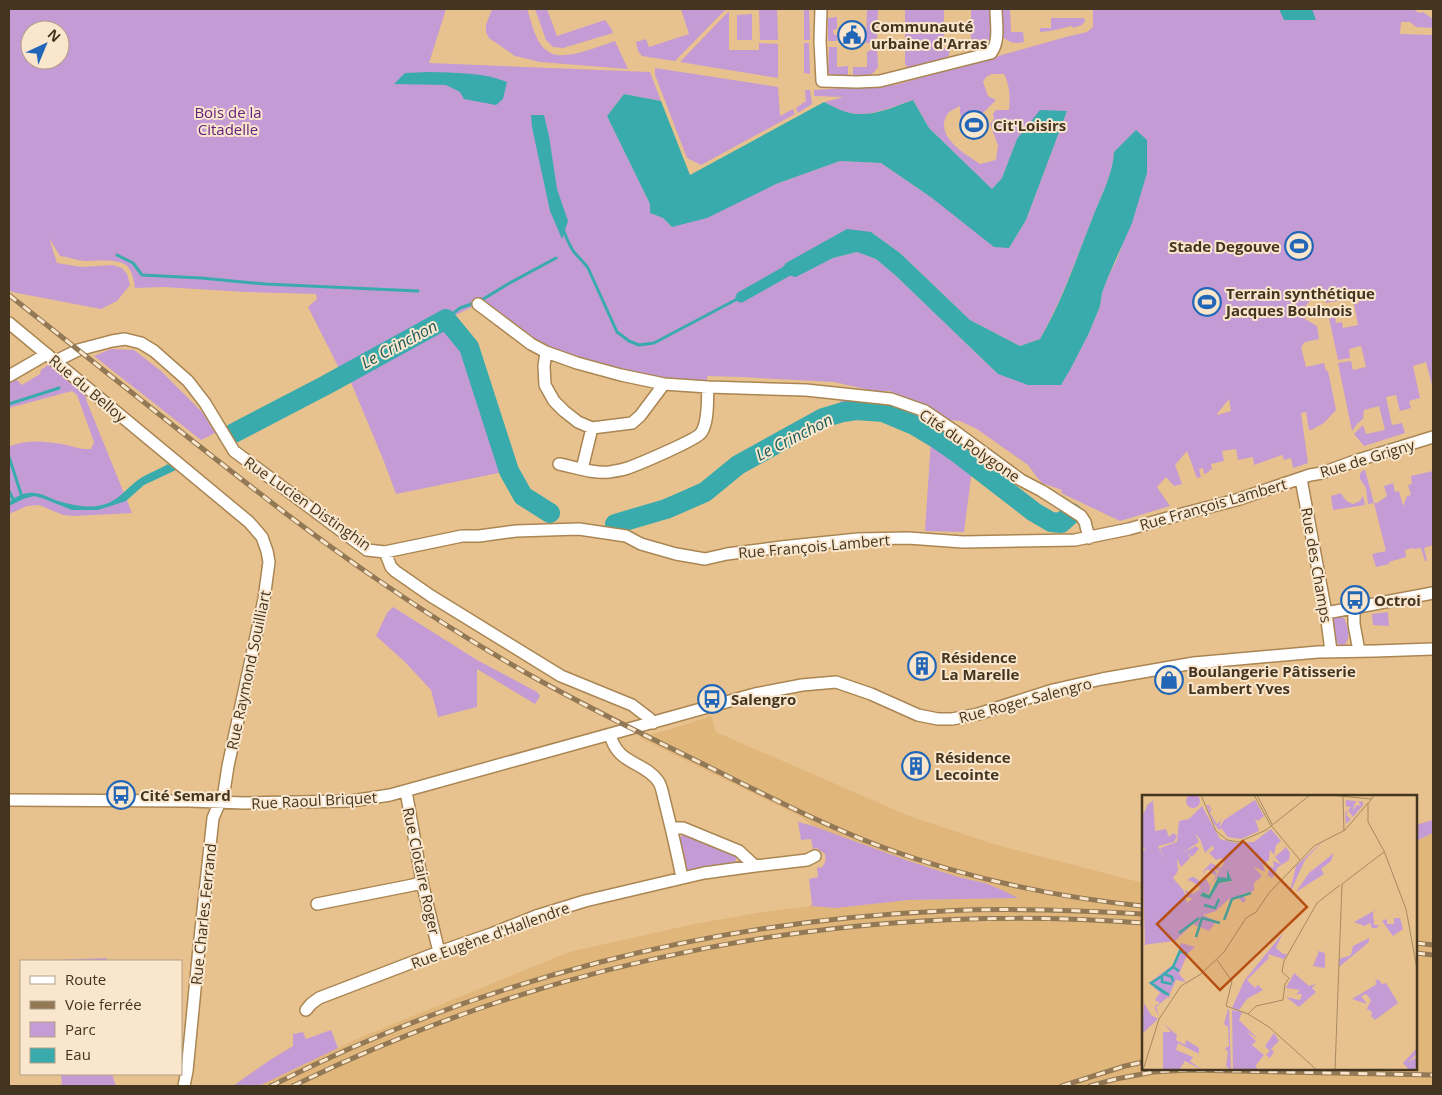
<svg xmlns="http://www.w3.org/2000/svg" width="1442" height="1095" font-family="'Open Sans',sans-serif">
<style>
.built{fill:#e0b67b}
.green{fill:#c49bd5;fill-rule:evenodd}
.water{fill:#39abac}
.lines{fill:none;stroke-linecap:round;stroke-linejoin:round}
.stream{stroke:#39abac;stroke-width:3}
.canal{stroke:#39abac;stroke-width:11}
.river{stroke:#39abac;stroke-width:20}
.minor-casing{stroke:#a98653;stroke-width:14}
.minor{stroke:#fff;stroke-width:11}
.rail-casing{stroke:#927854;stroke-width:5}
.rail{stroke:#f9e6cc;stroke-width:3;stroke-dasharray:9;stroke-linecap:butt}
.labels{text-anchor:middle;dominant-baseline:central;stroke-width:4;stroke-linejoin:round;paint-order:stroke}
.poi-label{font-size:15px;font-weight:bold;fill:#443520;stroke:#f9e6cc;text-anchor:start}
.park-label{font-size:15px;fill:#64207d;stroke:#f9e6cc}
.street-label{font-size:15px;fill:#443520;stroke:#f9e6cc}
.water-label{font-size:16px;font-style:italic;fill:#1d5b5b;stroke:#f9e6cc}
.inset-river{fill:none;stroke:#39abac;stroke-width:2.5}
.inset-road{fill:none;stroke:#a68a62;stroke-width:1}
.view{fill:#b74e12;fill-opacity:0.15;stroke:#b74e12;stroke-width:2.5}
.inset-edge{fill:none;stroke:#443520;stroke-width:2.5}
</style>
<rect width="100%" height="100%" fill="#e8c28e"/>
<path class="built" d="M711,716L716,732L909,816L997,845L1143,883V1069H1416V825L1433,820V1086H259L359,1038L569,952L694,924L763,912L811,906L836,908L908,900L1017,898L1002,890L985,883L958,877L906,860L813,826L801,817L638,737L668,730Z"/>
<path class="green" d="M9,9H446L429,63L650,72L661,101L624,94L607,116L650,204V213L663,218L672,227L776,184L840,161L881,163L932,198L1009,248L1026,220L1067,111L1017,139L1002,178L992,189L929,128L913,100C897,105 876,115 858,114C847,114 834,107 824,102L844,97L814,96V90L895,85L1066,37L1087,32L1093,27V9H1413L1419,13L1423,12L1433,19V28L1416,27L1410,22H1401L1400,34L1433,35V389L1426,362L1413,366L1420,398L1409,401L1411,408L1400,411L1396,395L1386,397L1392,425L1402,423L1405,433L1364,446L1354,434L1363,425L1366,434L1385,430L1379,406L1364,410L1363,419L1358,423L1352,431L1338,363L1351,361L1353,370L1366,367L1361,346L1349,349L1350,358L1338,360L1329,318L1335,317L1336,323L1342,322L1343,328L1358,325L1354,304L1359,303L1358,297L1326,303L1325,294L1314,296L1303,309L1305,319L1317,326L1319,339L1305,342L1301,347L1306,367L1324,363L1326,371H1328L1336,410L1324,423L1311,430H1309L1306,412L1301,413L1308,463L1293,468L1291,458L1284,460L1282,455L1254,465L1253,457L1238,460L1236,449L1222,451L1224,461L1211,464L1212,470H1209V472L1204,474L1203,468L1199,469L1201,477L1197,478L1187,451L1175,465L1182,484L1174,486L1166,477L1157,487L1170,506L1120,521L1061,493L1062,490L1042,483L1036,476L1028,465L977,429L960,421L937,419L932,428L950,440L1025,498L1052,515L1060,516L1067,508L1077,515C1068,527 1064,528 1051,531L972,469L964,532L925,531L931,440L882,415L858,412L846,413L825,420L757,456L735,470L703,495L677,507L629,523L618,528L613,523L666,507L700,493L731,466L759,448L827,414L840,409L841,394L891,399V391H874L834,382L741,377L707,376L708,387L664,384L546,352L478,304L452,317L473,347L483,372L491,404L512,471L527,496L538,504L551,511L549,514C524,501 521,495 508,471L396,494L383,459L350,380L230,445L228,441L344,378L308,307L317,299L316,294L246,292L163,287L135,288C134,280 132,271 127,266C119,258 95,261 84,261C76,260 68,257 60,256L49,238L57,263L81,267L113,265L122,268L127,274L130,285L117,301L101,309L12,292L9,289ZM30,30H60V60H30ZM992,74H1004C1010,85 1010,98 1009,110H996L993,114L994,119L990,124L998,145L996,160L980,164C966,154 943,142 944,123C945,119 946,115 949,112C952,110 957,108 960,106V113L964,124L980,116L996,100L988,96L983,82L986,77ZM1123,144L1147,157V173L1118,257L1108,277L1102,293L1100,306L1089,333L1071,368L998,374L895,275L876,259L857,252L833,258L796,276L778,273L786,263L871,232L900,253L970,320L1020,346L1040,339C1062,300 1077,256 1094,214C1102,194 1113,173 1114,152ZM1229,399L1231,411L1217,415V414Z
M492,9H527C531,21 534,35 541,45C545,50 552,55 558,55C575,57 599,46 615,41L628,69L540,62L515,56L489,38L486,32V25Z
M535,9H547L557,36L605,20L611,28L613,33L563,48L553,47L546,40Z
M681,9H726L675,61L642,56L638,51L636,42L646,39L649,47L689,34Z
M759,9H777L778,40H760Z
M804,9H809L810,40H804Z
M867,9H878L877,38L866,44Z
M905,9H944V48H950L949,56L921,66L908,68L905,64Z
M971,9H991C992,30 997,46 971,51Z
M1000,9H1010L1011,32H1023L1024,42C1015,44 1009,43 1002,36Z
M729,11V50H759V43L778,44V78L680,62Z
M752,14V40H737V15Z
M837,17V29L833,30L834,35H837V41H828V18Z
M1051,18H1084L1085,21L1082,25L1073,28L1072,26L1050,31L1040,32V28H1051Z
M804,43H809L810,74L804,73Z
M829,47H837V67L848,66V76C841,76 833,78 828,72Z
M877,47L878,67C872,77 864,76 853,76V67H867V52Z
M655,68L778,87L780,116L793,109L795,114L701,165L687,158L655,75Z
M805,90H810L812,104L798,113L796,108L806,101Z
M111,349L134,350L161,371L202,412L215,433L201,440L94,356Z
M49,364L85,394L87,402L132,513L74,516L63,515L39,505L27,506L9,514V444L10,446C35,437 59,443 83,449H91L94,442L77,395L72,391L9,408V382L15,378L22,385L40,374L41,370Z
M1363,470H1365L1374,503H1377L1387,496L1384,486L1393,483L1395,492L1399,491L1403,506L1407,496L1411,495L1408,485L1412,484L1411,476L1433,471V545L1424,548L1427,561H1425L1421,548L1414,549L1413,548L1405,550L1406,557L1389,562V564L1376,567L1372,554L1386,551L1374,503L1368,504L1366,488L1360,479V474Z
M1341,493C1344,499 1347,502 1353,504L1360,501L1363,496L1365,505L1333,510L1331,496Z
M393,607L477,660L537,692L540,696L535,704L477,669V707L438,717L431,690L405,662L376,636L387,613Z
M1388,612L1389,626L1373,625L1372,614Z
M1336,616L1344,618C1348,627 1352,639 1343,646C1332,644 1326,624 1336,616Z
M1433,820V833L1416,841V825Z
M798,822L813,826L906,860L958,877L985,883L1002,890L1018,898L908,900L836,908L811,906L812,904L809,879L818,877L817,867L821,868C826,863 826,860 825,854L817,848L813,849L811,839L801,840Z
M687,834L732,853L737,856L735,863L690,871L684,867L679,840L681,836Z
M107,958V961H57L56,960Z
M331,1030L338,1048L259,1086H233L270,1060L293,1046V1034L303,1032L306,1039Z
M61,1074H112L116,1086H57L62,1084Z"/>
<path class="water" d="M1279,9H1312L1316,20H1284Z
M429,72C455,73 483,72 507,82L503,99L496,105L464,99L460,92L446,85L394,84L405,73Z
M624,94L661,101L690,175L824,102C834,107 847,114 858,114C877,115 896,106 913,100L929,128L992,189L1002,178L1017,139L1040,110L1067,111L1026,220L1009,248L994,247L932,198L881,163L840,161L776,184L707,218L672,227L663,218L650,213V204L607,116Z
M544,115L549,136L557,189L568,221L562,239L550,211L532,127L531,115Z
M1136,130L1147,140V173L1132,223L1108,277L1102,293L1100,306L1089,333L1071,368L1061,385H1028L998,374L895,275L876,259L857,252L833,258L796,277L778,273L786,263L847,229L871,232L900,253L970,320L1020,346L1040,339C1063,300 1077,256 1094,214C1102,194 1113,173 1114,152Z
M168,464L176,470L144,485L126,501L98,510H72L42,498L34,496L23,499L9,506V502C16,497 24,492 34,493C41,493 48,497 55,500C68,504 84,508 97,506C118,503 123,491 138,480C147,473 159,470 168,464Z"/>
<g class="lines">
<path class="stream" d="M563,229C566,237 569,245 574,252C579,258 584,262 588,268L617,332L629,341L639,345L654,343L741,297
M117,255L133,263L142,275L201,278L265,284L418,291
M446,319L460,308L480,301L508,284L556,258
M9,404L59,388
M9,457L22,497
M9,491L14,501"/>
<path class="canal" d="M741,297L796,266"/>
<path class="river" d="M232,434L326,385L446,319L469,347L509,471L523,496L550,513
M615,524L666,509L680,503L705,492L738,465L823,418L843,412L856,410L883,412L914,425L939,440L959,454L1034,512L1051,522L1061,523L1072,513"/>
<defs>
<path id="minor" d="M821,9L820,41L822,81L857,82L880,81L991,53C1000,41 996,24 996,9
M478,304L531,344L546,352L577,363L621,375L664,384L708,387L806,390L891,399L925,411L953,430L1021,480L1042,491L1081,516L1085,522L1089,538
M9,323L249,522L262,537L267,551L269,562L264,599L228,766L224,792L213,818L199,948L187,1071L184,1086
M546,352L544,366L545,385L554,401L564,411L578,422L592,428L632,423L640,416L664,384
M56,361L78,350L112,341L125,339L141,343L154,351L188,381L205,403L234,451L367,550L385,552L462,536H479L516,531L579,529L626,536L641,544L676,554L705,559L727,554L781,547L858,539L908,538L963,542L1075,540L1129,529L1178,515L1236,500L1310,475L1322,473L1355,461L1433,437
M9,376L47,354
M559,464C575,467 593,474 609,472C615,471 622,470 628,468C639,464 696,440 701,433C709,422 707,399 708,387
M582,469L592,428
M1301,479L1326,613L1331,651
M385,552L391,567L395,571L431,596L561,676L632,705L649,718L653,723
M1354,608V624L1359,651
M1326,613L1433,593
M610,734C617,765 644,761 658,781C662,786 663,796 665,803C671,827 677,852 682,878
M406,791L422,882L439,952
M9,800L190,801L244,803L351,801L390,795L755,694L802,685L836,682L871,694L918,715L938,719H952L978,714L1053,690L1075,685L1102,679L1194,663L1318,652L1375,651L1433,649
M671,828H683L739,851L755,866
M317,904L413,885L422,882
M306,1010L311,1004L319,998L439,952L491,934L536,916L585,901L704,873L755,866L807,860L815,856"/>
</defs>
<use href="#minor" class="minor-casing"/>
<use href="#minor" class="minor"/>
<defs>
<path id="rail" d="M9,295C71,344 132,393 194,442C254,489 314,537 378,580C426,613 477,645 528,674C583,705 640,733 697,761C758,791 818,823 882,847C966,878 1054,897 1143,906
M1416,943L1433,945
M1416,953L1433,955
M271,1086C479,980 712,921 944,911C1011,908 1077,910 1143,914
M293,1086C555,957 852,901 1143,923
M1062,1086L1125,1066L1143,1062
M1090,1086L1116,1079L1153,1072L1189,1070L1433,1075"/>
</defs>
<use href="#rail" class="rail-casing"/>
<use href="#rail" class="rail"/>
</g>
<defs>
<symbol id="civic-ring" viewBox="-11 -11 22 22"><circle r="9.5" fill="#f9e6cc" stroke="#2266b7" stroke-width="1.5"/><path d="M-.6-6.5H3V-4.5H.6V-3L4-1V1h2V6H-6V1h2V-1L-.6-3ZM-1.2 2.5V6h2.4V2.5Z" fill="#2266b7"/></symbol>
<symbol id="stadium-ring" viewBox="-11 -11 22 22"><circle r="9.5" fill="#f9e6cc" stroke="#2266b7" stroke-width="1.5"/><path d="M0-5a6.5 5 0 1 0 0 10a6.5 5 0 1 0 0-10ZM-3.5-1.8h7v3.6h-7Z" fill="#2266b7"/></symbol>
<symbol id="bus-ring" viewBox="-11 -11 22 22"><circle r="9.5" fill="#f9e6cc" stroke="#2266b7" stroke-width="1.5"/><path d="M-5-6H5V4H4V6H2V4H-2V6H-4V4H-5ZM-3.5-4V0h7V-4ZM-3.5 1.2v1.5H-2V1.2ZM2 1.2v1.5H3.5V1.2Z" fill="#2266b7"/></symbol>
<symbol id="building-ring" viewBox="-11 -11 22 22"><circle r="9.5" fill="#f9e6cc" stroke="#2266b7" stroke-width="1.5"/><path d="M-4-6H4V6H1V3H-1V6H-4ZM-2.5-4.3h1.7v1.8h-1.7ZM.8-4.3h1.7v1.8H.8ZM-2.5-1h1.7V.8h-1.7ZM.8-1h1.7V.8H.8Z" fill="#2266b7"/></symbol>
<symbol id="shop-ring" viewBox="-11 -11 22 22"><circle r="9.5" fill="#f9e6cc" stroke="#2266b7" stroke-width="1.5"/><path d="M-5-2.5h2.3a2.7 3.5 0 0 1 5.4 0H5L5.5 6h-11ZM-1.5-2.5h3a1.5 2.3 0 0 0-3 0Z" fill="#2266b7"/></symbol>
</defs>
<g fill-rule="evenodd">
<use href="#civic-ring" x="836" y="19" width="32" height="32"/>
<use href="#stadium-ring" x="958" y="109" width="32" height="32"/>
<use href="#stadium-ring" x="1283" y="230" width="32" height="32"/>
<use href="#stadium-ring" x="1191" y="286" width="32" height="32"/>
<use href="#bus-ring" x="1339" y="584" width="32" height="32"/>
<use href="#building-ring" x="906" y="650" width="32" height="32"/>
<use href="#shop-ring" x="1153" y="664" width="32" height="32"/>
<use href="#bus-ring" x="696" y="683" width="32" height="32"/>
<use href="#building-ring" x="900" y="750" width="32" height="32"/>
<use href="#bus-ring" x="105" y="779" width="32" height="32"/>
</g>
<g class="labels">
<g class="poi-label">
<text x="871" y="26">Communauté<tspan x="871" dy="17">urbaine d'Arras</tspan></text>
<text x="993" y="125">Cit'Loisirs</text>
<text x="1280" y="246" text-anchor="end">Stade Degouve</text>
<text x="1226" y="293">Terrain synthétique<tspan x="1226" dy="17">Jacques Boulnois</tspan></text>
<text x="1374" y="600">Octroi</text>
<text x="941" y="657">Résidence<tspan x="941" dy="17">La Marelle</tspan></text>
<text x="1188" y="671">Boulangerie Pâtisserie<tspan x="1188" dy="17">Lambert Yves</tspan></text>
<text x="731" y="699">Salengro</text>
<text x="935" y="757">Résidence<tspan x="935" dy="17">Lecointe</tspan></text>
<text x="140" y="795">Cité Semard</text>
</g>
<g class="park-label">
<text x="228" y="112">Bois de la<tspan x="228" dy="17">Citadelle</tspan></text>
</g>
<g class="street-label">
<text transform="translate(88 388) rotate(40)">Rue du Belloy</text>
<text transform="translate(970 445) rotate(34)">Cité du Polygone</text>
<text transform="translate(1367 458) rotate(-17)">Rue de Grigny</text>
<text transform="translate(308 503) rotate(35)">Rue Lucien Distinghin</text>
<text transform="translate(1213 504) rotate(-16)">Rue François Lambert</text>
<text transform="translate(814 546) rotate(-5)">Rue François Lambert</text>
<text transform="translate(1317 565) rotate(80)">Rue des Champs</text>
<text transform="translate(248 670) rotate(-78)">Rue Raymond Souilliart</text>
<text transform="translate(1025 700) rotate(-15)">Rue Roger Salengro</text>
<text transform="translate(314 800) rotate(-3)">Rue Raoul Briquet</text>
<text transform="translate(422 871) rotate(78)">Rue Clotaire Roger</text>
<text transform="translate(203 914) rotate(-84)">Rue Charles Ferrand</text>
<text transform="translate(490 935) rotate(-20)">Rue Eugène d'Hallendre</text>
</g>
<g class="water-label">
<text transform="translate(399 344) rotate(-28)">Le Crinchon</text>
<text transform="translate(794 437) rotate(-27)">Le Crinchon</text>
</g>
</g>
<g transform="translate(1142 795)">
<rect width="275" height="275" fill="#e8c28e"/>
<path d="M44 6a7 7 0 1 1 14 0a7 7 0 1 1-14 0ZM15,3L11,6L13,36L24,34L27,42L31,38L35,41L32,47L16,51L22,63L18,53L35,47L37,26L47,24L60,11L78,44L94,48L112,47L129,34L139,46L134,50L132,60L128,55L127,65L121,69L123,77L111,71L120,81L112,88V96L96,100L109,98L101,101L104,105L101,108L96,102L90,105L86,118L83,125L88,103L74,116L61,120L78,128H73L67,136L58,132L55,143L57,132L51,129L33,146L0,150L3,148L0,57L3,54L0,50V22L6,9ZM53,39L58,44L63,58L71,50L72,54L67,58L74,65L80,63L82,68L79,73L69,68L61,76L65,81L61,77L66,74L73,81L75,78L68,70L76,76L79,73L68,91L63,82L60,88L52,82L47,83L45,88L47,85L54,89L58,92L56,96L65,90L50,99L43,95L46,103H51L45,108L42,96L31,83L36,76L35,63L39,72L48,63L46,58L50,62L57,54L54,51L40,58L57,47ZM84,79L89,87L77,88L68,104L58,101L61,97L67,99L69,88L75,83H85ZM113,5L122,21L116,26L113,24L117,36L99,44L86,42L79,33L77,35L71,27L64,10L69,11L66,15L70,13L68,18L75,29L82,22L78,27V32L82,25ZM204,5L214,6L210,16L215,10L219,11L216,6L221,7V10L211,22L206,15L204,20L209,24L204,29L203,18L209,12L204,11ZM182,45L163,65L147,100L154,71ZM144,52L148,58L147,65L136,72L130,84L127,80L125,83L128,71L132,73L131,66L139,69L133,62ZM192,58L189,66L179,74L182,79L154,97L167,78ZM235,114L231,117L232,130H237L235,133H230L228,128L222,131L212,127ZM252,123H258L261,134L251,141L240,126L245,124V129H252ZM141,138L134,153L141,159H145L142,164L126,159L127,163L105,185L113,193L116,190L121,195L105,204L97,215L90,213L102,186ZM227,143V147L197,172V164L209,160L211,151ZM39,148L53,152L46,158L37,179L44,187L34,185L27,201L30,204L26,202L14,212L17,222L13,214V211L18,208L13,205L18,198L7,188L32,169ZM177,156L183,158V173L171,171ZM152,178L167,191L174,189L170,193L174,197L157,212L144,202L158,205L160,199H154L158,195L144,193ZM236,184L240,189L244,188L256,208L233,225L229,221L230,217L225,214L229,205L224,199L219,201L225,209L210,204L235,189L233,186ZM2,208L9,220L16,224L0,239ZM86,214H87L89,275L84,271L86,257L83,253L87,251L86,232L82,229ZM90,215L100,217L97,225L116,244L104,236L114,246L110,250L122,260L114,270L115,275H91ZM22,229L35,240L34,245L43,250L44,245L57,253V259L36,248L34,255L51,262L48,266L60,275L43,266L37,275H21V237H29ZM132,238L137,246L129,254L132,257L128,263L124,260L128,256L123,251ZM275,253V259L265,268L275,262V270L272,275H267L261,268Z" fill="#c49bd5" fill-rule="evenodd"/>
<path d="M85,74L90,86L77,88L68,104L58,101L61,97L67,100L76,82L85,83Z" fill="#39abac"/>
<path class="inset-river" d="M62,110L73,113L77,104M82,125L90,104L109,98M37,138L57,123M54,142L60,123L78,128M31,172L38,156L45,159M31,187L30,182L22,179L31,172L37,176M9,188L24,199M27,200L9,188L20,181V187L30,189"/>
<path class="inset-road" d="M59,0L74,36L85,45L97,47L124,35L168,0M112,0L128,29L158,65M115,0L130,29M187,0L229,4M232,0L226,9V27L242,56L264,114L275,174M201,2L202,36M200,89L242,57M75,165L90,186L84,211L106,219M106,219L114,211L141,205L143,189L147,183L140,177L142,166L175,108L198,90M106,219L127,232L175,275M1,275L17,224L39,191L59,179L82,157L104,123L114,117L127,98L172,51L203,35L226,8M193,275L200,89"/>
<path class="view" d="M101,46L165,112L78,195L15,129Z"/>
<rect width="275" height="275" class="inset-edge"/>
</g>
<rect width="1442" height="1095" fill="none" stroke="#443520" stroke-width="20"/>
<rect x="20" y="960" width="162" height="115" fill="#f9e6cc" stroke="#b19f87"/>
<rect x="30" y="976" width="25" height="8" fill="#ffffff" stroke="#b19f87"/>
<text x="65" y="985" font-size="15" fill="#443520">Route</text>
<rect x="30" y="1001" width="25" height="8" fill="#927854" stroke="#b19f87"/>
<text x="65" y="1010" font-size="15" fill="#443520">Voie ferrée</text>
<rect x="30" y="1022" width="25" height="15" fill="#c49bd5" stroke="#b19f87"/>
<text x="65" y="1035" font-size="15" fill="#443520">Parc</text>
<rect x="30" y="1048" width="25" height="15" fill="#39abac" stroke="#b19f87"/>
<text x="65" y="1060" font-size="15" fill="#443520">Eau</text>
<g transform="translate(45 45) rotate(44)"><circle r="24" fill="#f9e6cc" stroke="#b19f87"/>
<path d="M0-4L9 19L0 12L-9 19Z" fill="#2266b7"/>
<text y="-8" font-size="14" font-weight="bold" text-anchor="middle" fill="#443520">N</text>
</g>
</svg>
